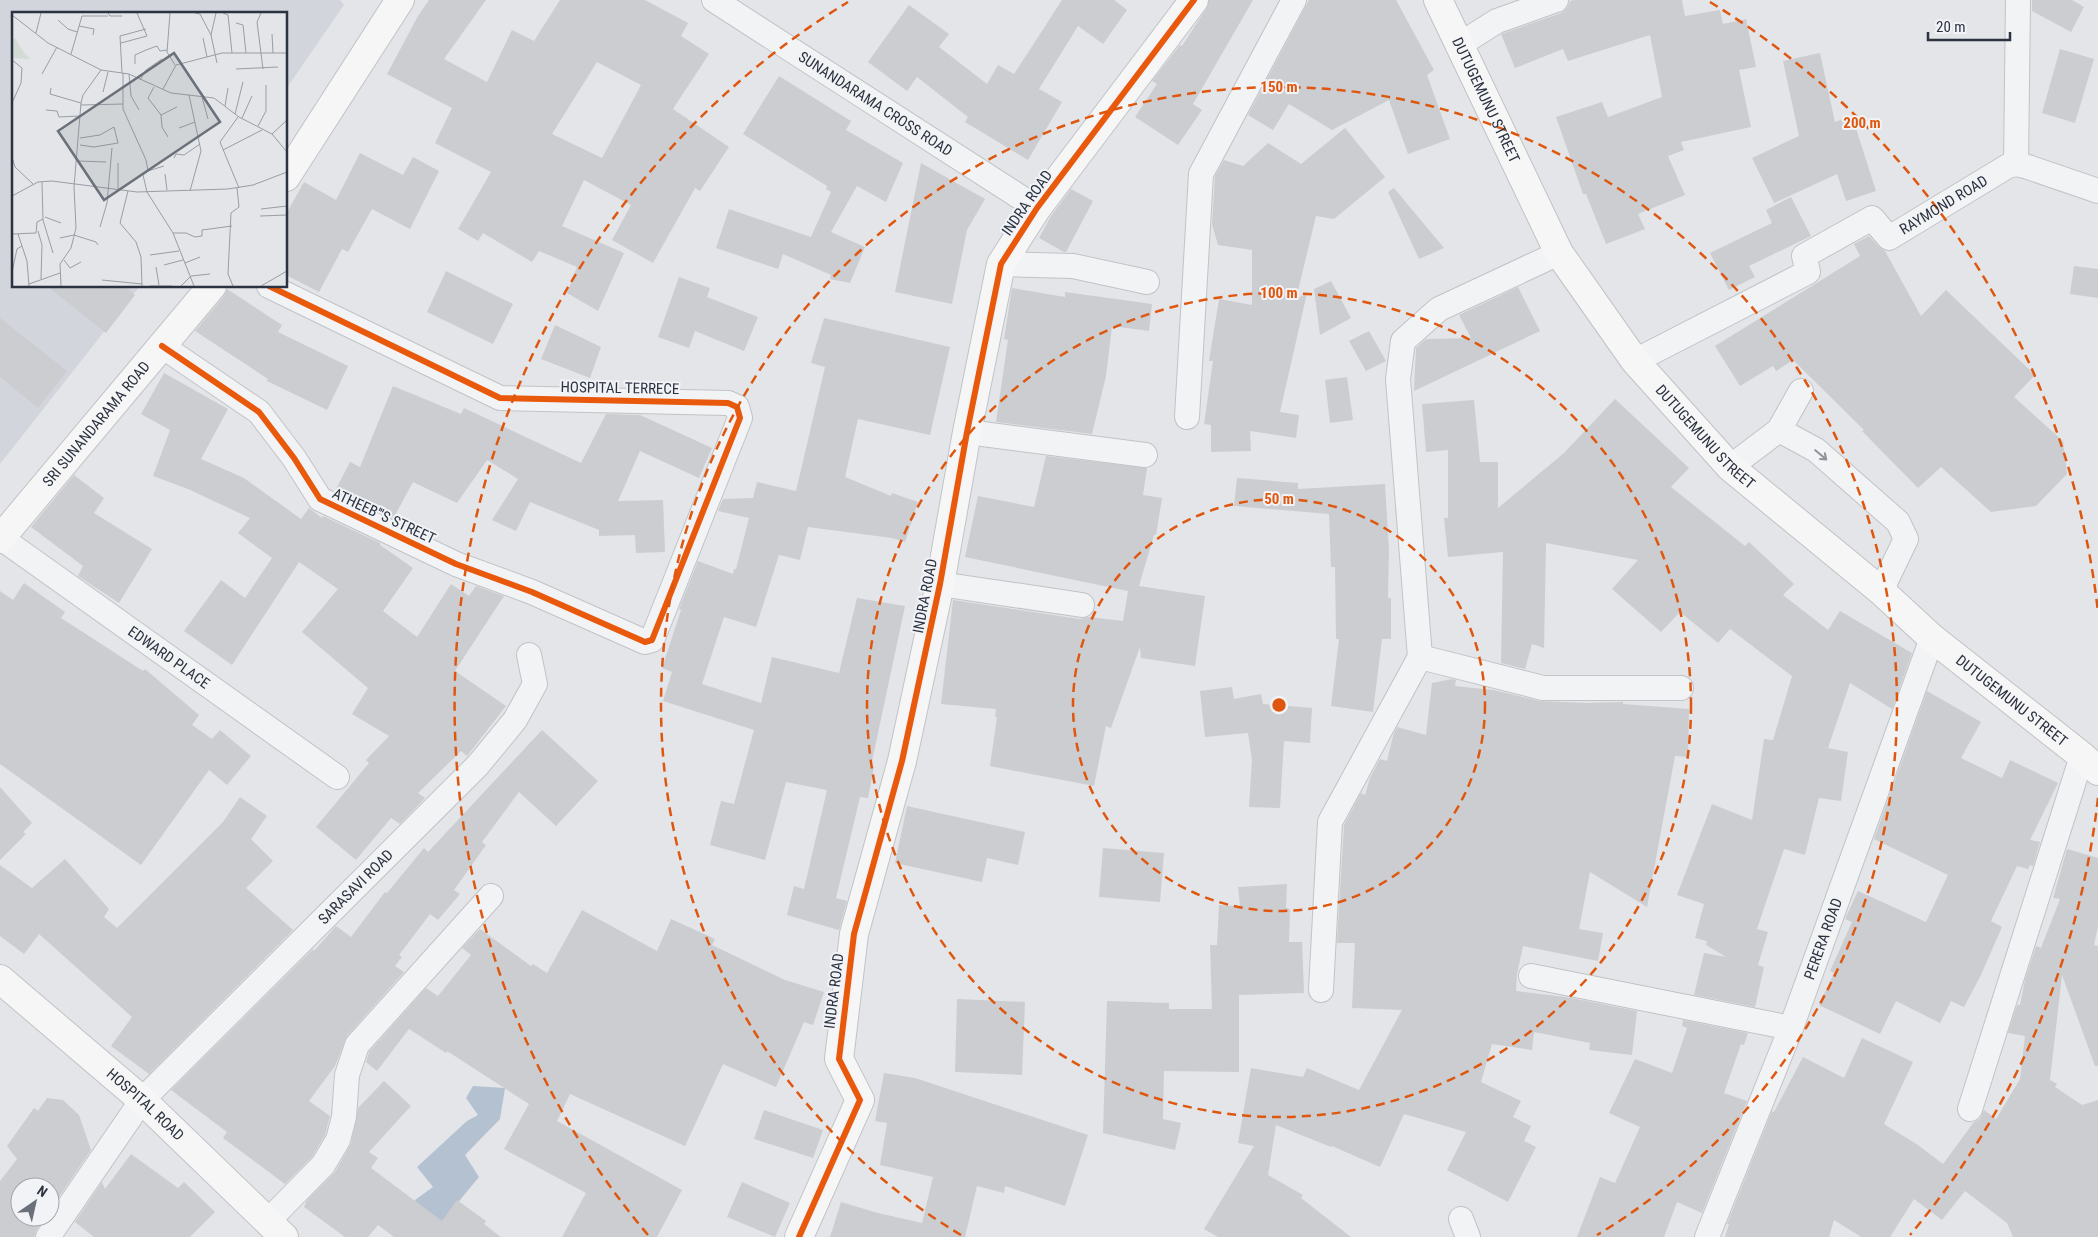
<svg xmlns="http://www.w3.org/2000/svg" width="2098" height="1237" font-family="'Roboto Condensed',sans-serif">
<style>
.built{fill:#d2d5db}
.water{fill:#b4c1d1}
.building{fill:#cccdd0;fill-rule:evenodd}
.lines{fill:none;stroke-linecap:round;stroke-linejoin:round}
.street-casing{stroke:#c1c3c6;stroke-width:26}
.secondary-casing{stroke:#c1c3c6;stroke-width:30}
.primary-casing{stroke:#c0c2c5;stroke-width:30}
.street{stroke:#f2f3f5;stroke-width:24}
.secondary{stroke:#f6f6f7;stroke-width:28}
.primary{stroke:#f6f6f7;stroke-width:28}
.cycleway-casing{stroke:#f2f3f7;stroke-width:9}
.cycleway{stroke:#e8590c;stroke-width:6}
.oneway{stroke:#8e929a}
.ring{fill:none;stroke:#df570f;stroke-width:2.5;stroke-dasharray:9 6}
.labels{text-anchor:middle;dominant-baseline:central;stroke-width:4;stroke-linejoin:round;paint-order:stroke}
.street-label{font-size:15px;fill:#2b3240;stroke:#f2f3f7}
.inset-road{fill:none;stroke:#999da5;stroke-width:1}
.view{fill:#6b717b;fill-opacity:0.15;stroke:#6b717b;stroke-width:2.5}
.inset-edge{fill:none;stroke:#2b3240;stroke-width:2.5}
.centre{fill:#df570f;stroke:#f2f3f7;stroke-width:2.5}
.ring-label{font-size:15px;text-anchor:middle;font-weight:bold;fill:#df570f;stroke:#f2f3f7;stroke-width:4;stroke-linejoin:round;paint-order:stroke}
</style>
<rect width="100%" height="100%" fill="#e3e5e8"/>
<path class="built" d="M0,0H340L344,5L286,89V14H14V286H140L0,464Z"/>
<path class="water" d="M473,1086L505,1088L500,1119L465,1155L479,1177L435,1230L415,1200L433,1187L417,1167L467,1121L478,1115L466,1098Z"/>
<path class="building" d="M429,0H486L444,59L487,82L512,30L534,41L560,0H645L688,23L681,36L709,54L673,109L729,147L700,191L695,188L653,263L612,240L631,205L584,180L562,226L624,253L598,311L567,293L577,267L539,251L532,262L483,233L478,241L458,229L491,172L435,143L452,108L387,74L418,16ZM597,62L641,85L602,158L552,134Z
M1062,0H1114L1127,10L1103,44L1078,26L1039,89L1062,102L1028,160L965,122L968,117L917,77L907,91L868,62L909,5L949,34L939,47L987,84L998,65L1014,74Z
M1209,0H1253L1193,104L1202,110L1178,145L1135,117L1157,84L1152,81L1180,45L1182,46L1206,9Z
M1309,0H1396L1434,70L1427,75L1450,139L1408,154L1389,100L1332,130L1289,104L1273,130L1248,115Z
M1574,0H1682L1685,16L1720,10L1723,24L1746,19L1756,67L1739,70L1751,127L1681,142L1684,150L1668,156L1685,195L1638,214L1645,229L1606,244L1586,194H1583L1556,117L1602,102L1608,117L1662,97L1650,35L1568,61L1563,49L1515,68L1501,34L1561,13L1567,8L1570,1Z
M2032,0H2072L2084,7L2071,32L2032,11Z
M2060,49L2094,59L2075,123L2042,113Z
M1820,53L1835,122L1852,116L1876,191L1846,201L1837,174L1774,203L1752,158L1799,136L1783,61Z
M779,76L851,121L846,130L903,163L886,202L857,186L831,232L865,247L850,283L830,279L831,275L783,254L778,269L716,248L729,209L811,237L831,192L826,189L827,186L743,134Z
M1345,128L1385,177L1334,219L1316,216L1296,299L1307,293L1280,412L1299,415L1296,438L1250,431L1251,451L1211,452V425L1204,424L1213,361H1209L1219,299L1252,305V250L1218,245L1212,224L1215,176L1224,160L1243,166L1268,143L1301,164Z
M360,153L403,175L413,157L439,171L410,229L372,209L348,252L342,249L319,292L286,275V214L304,182L336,200Z
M921,163L985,199L967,230L952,304L895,292Z
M1394,188L1444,248L1419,259L1388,192Z
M1071,189L1093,201L1066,252H1064L1039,238L1051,216Z
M1791,197L1811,236L1749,266L1755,277L1729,290L1710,253L1772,223L1766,210Z
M1869,236L1879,247L1885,251L1921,316L1946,290L2035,375L2014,397L2063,441L2067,474L2036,506L1991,512L1941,467L1918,488L1862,431L1864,430L1793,360L1776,371L1773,366L1740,386L1715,346L1860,256L1854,244Z
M2074,266L2098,269V298L2070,294Z
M446,271L513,304L493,344L427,312Z
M679,277L710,288L707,297L758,317L744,351L695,331L689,348L658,337Z
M1331,281L1351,318L1320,335L1314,289Z
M47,286H124L135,295L106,333Z
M1518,287L1540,331L1414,391L1416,348L1426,339L1471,338L1459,315Z
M1012,288L1065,297V292L1152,304L1149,331L1112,326L1106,376L1092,434L996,422L1008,340L1004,339Z
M227,289L282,325L278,332L348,366L327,410L267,381L268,379L195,331L224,296Z
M0,318L67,371L38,408L0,377Z
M824,318L950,347L930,435L858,419L845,477L891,496L892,493L918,502L905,542L892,538L808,527L800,560L779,555L756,627L724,617L702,684L761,703L772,657L839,673L857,598L905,606L871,766L874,767L868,798L860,797L836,898L847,901L839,930L787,915L794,886L804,889L827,790L786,782L765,860L710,845L721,801L734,804L754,730L663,701L672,672L662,668L681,610L679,609L698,561L733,574L734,569H736L749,518L718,511L723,499L753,498L757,482L796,491L825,367L811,363Z
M555,325L601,347L590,378L541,359Z
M1369,331L1386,361L1366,371L1349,341Z
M164,373L228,409L201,459L244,478L301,519L309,508L322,518L323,516L380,543V545L413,568L383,611L417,637L451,584L469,596L476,586L504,596L455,671L506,706L467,756L461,751L418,793L425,798L400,824L391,818L356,860L316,827L369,763L366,760L389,736L352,714L368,688L302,632L338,589L299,562L232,665L184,631L221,580L245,598L272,558L238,533L250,518L188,489L153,476L170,430L141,414Z
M1347,377L1353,420L1330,423L1325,380Z
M393,386L461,414L464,408L581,463L606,414L640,415L712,448L699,478L640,451L618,501L663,500L665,552L636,553L635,535L599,536V530L530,502L516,531L492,520L518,479L487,460L457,503L413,482L393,519L335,491L350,462L360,467Z
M1615,399L1689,468L1671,487L1745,546L1749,542L1794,584L1783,595L1828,630L1840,611L1912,653L1892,709L1850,683L1828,748L1848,752L1841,801L1819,798L1805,855L1784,849L1757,929L1768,932L1758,965L1764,967L1755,1007L1694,995L1704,953L1726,957L1706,945L1707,941L1695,938L1704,904L1677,895L1712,804L1752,820L1764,739L1773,740L1792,676L1730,629L1718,643L1680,612L1661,632L1612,589L1638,560L1546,543L1544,648L1532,644L1525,669L1501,663L1503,552L1448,557L1444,518H1448V450L1426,452L1422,404L1474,400L1480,462H1498V508L1564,453Z
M1046,456L1147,468L1143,495L1162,498L1156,535H1154L1139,586L1205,596L1195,666L1141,658L1140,647L1111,728L1106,726L1094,786L990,766L997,717H995L996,709L941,704L953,600L1080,619L1089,617L1123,621L1128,591L965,557L978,496L1034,507Z
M74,475L104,498L94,513L152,549L119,603L78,576L83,566L31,527Z
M1237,478L1298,483V489L1385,484L1389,550L1388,598H1391V639H1382L1373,712L1331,706L1339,639H1336L1335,567H1331L1329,514L1234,506Z
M24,583L65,612L61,618L143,671L145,669L199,715L192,725L212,739L220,730L251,756L227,785L209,770L141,865L0,764V591L13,600Z
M1452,679L1456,680L1455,686L1493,690L1540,701L1587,703L1623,702V704L1689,709L1688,757L1675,756L1647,907L1590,872L1579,929L1603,933L1598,961L1523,946L1517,974L1516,991L1566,997L1637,1011L1632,1055L1589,1050L1590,1043L1534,1032L1532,1050L1492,1044L1481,1082L1521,1101L1513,1117L1531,1126L1524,1141L1536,1147L1508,1202L1447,1170L1466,1132L1404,1114L1380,1167L1332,1146L1331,1147L1276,1125L1268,1175L1303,1195L1301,1198L1351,1237H1218L1204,1229L1254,1146L1238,1143L1251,1068L1303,1077L1307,1068L1359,1090L1402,1010L1352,1008L1355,943H1337L1344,825L1361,793L1365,795L1370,778L1380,759L1387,761L1393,736L1397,727L1426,735L1432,683Z
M1232,687L1234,699L1261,694L1263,704L1312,708L1310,743L1284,741L1280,808L1249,807L1252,760L1248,733L1205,737L1200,691Z
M1927,691L1981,722L1961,758L2002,778L2010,760L2058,783L2030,840L2040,842L2033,866L2030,865L2028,869L2017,866L1991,921L2002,927L1980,977L1964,1007L1951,1001L1940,1023L1896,1001L1880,1034L1819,1005L1834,973L1830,971L1852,922L1845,919L1858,891L1926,922L1948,875L1874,839Z
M542,730L598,781L556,826L519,792L482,842L486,845L454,890L460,894L438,920L430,914L399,955L402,957L395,966L404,972L347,1036L335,1066L309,1101L330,1116L325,1135L312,1157L285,1184L223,1138L227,1132L171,1090L313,949L314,951L336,926L351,937L385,892L387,893L424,848L428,852Z
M0,787L32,823L23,832L26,834L0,860Z
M240,797L267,816L251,839L273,861L246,888L293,930L149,1074L111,1046L132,1017L39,934L24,954L0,936V865L32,888L65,859L109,909L104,917L117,928L223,822Z
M907,806L1025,832L1018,865L987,858L982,882L895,863Z
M1103,848L1164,853L1160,902L1099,897Z
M2067,849L2098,858V926L2094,945L2098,946V1066H2095L2062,975L2050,1080L2057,1084L2055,1087L2082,1105L2098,1100V1237H2013L2007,1223L1965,1191L1942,1220L1914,1199L1890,1237H1861L1834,1220L1829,1237H1725L1729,1224H1727L1772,1111L1774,1112L1803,1057L1844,1078L1862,1038L1913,1062L1884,1124L1918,1145L1943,1164L1974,1122L1980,1119L1984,1110L1996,1119L2020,1079L2025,1036L2008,1033L2017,1005H2020L2025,980L2036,946L2041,948L2060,899L2053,898Z
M1287,884L1286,908L1290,909L1289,942H1302L1304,993L1239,995V1072L1164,1071L1163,1119L1181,1123L1175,1150L1103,1133L1107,1001L1169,1003V1009H1212L1210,945H1217L1219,905L1240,906L1238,887Z
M582,910L657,951L671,919L715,939L712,945L785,980L824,992L813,1025L804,1022L776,1087L723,1064L685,1146L570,1094L557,1121L682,1190L657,1237H562L586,1193L504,1149L529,1104L447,1051L446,1053L409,1029L377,1071L366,1062L369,1052L426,988L438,996L471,955L462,948L480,929L531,966L533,964L547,973Z
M957,999L1025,1002L1022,1075L955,1072Z
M1683,1020L1748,1033L1744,1045L1741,1044L1724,1093L1747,1101L1702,1213L1677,1202L1664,1237H1577L1600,1177L1615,1183L1640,1127L1609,1113L1635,1059L1672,1073L1687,1028L1682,1026Z
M884,1073L915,1078L1088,1135L1065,1206L1005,1186L1004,1193L977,1186L965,1237H830L841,1202L878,1213L922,1223L933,1177L880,1165L887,1123L875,1121Z
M384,1081L411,1106L369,1152L378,1158L371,1168L442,1221L457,1200L486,1221L484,1224L501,1237H394L378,1225L368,1237H345L304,1207L307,1200L335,1172L351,1144L358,1108Z
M47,1098L63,1100L79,1115L91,1150L50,1210V1187H20V1217H45L37,1229L34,1237H0V1181L17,1159L7,1146L34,1108L38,1111Z
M764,1110L823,1130L813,1158L754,1139Z
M131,1154L178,1188L184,1182L215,1212L190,1237H94L75,1222L102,1182L105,1189Z
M742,1182L790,1203L775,1237L727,1217Z"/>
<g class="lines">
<defs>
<g id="street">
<path id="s1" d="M714,0L1037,208"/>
<path d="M1459,45L1497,21L1556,0"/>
<path d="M2016,164L2018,0"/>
<path d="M1001,264L1073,266L1147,282"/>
<path d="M162,346L259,412L294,458L320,499L456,564L532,592L645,642L652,640L740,418L737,407L728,403L500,398L269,286"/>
<path id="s2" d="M1635,361L1808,272L1804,256L1872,218L1889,238L2008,166L2016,164L2025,166L2098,191"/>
<path d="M1187,417L1201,174L1294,0"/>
<path d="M1779,430L1816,450L1898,522L1906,539L1881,591"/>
<path d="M967,432L1145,455"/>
<path d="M1730,467L1779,430L1801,391"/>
<path id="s3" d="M1,538L337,777"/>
<path d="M940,584L1082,605"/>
<path d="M1420,657L1543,688H1681"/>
<path d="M1531,976L1791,1028"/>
<path d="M1321,990L1330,822L1420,657L1398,379L1403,341L1439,309L1559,253"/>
<path d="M1970,1109L2082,756"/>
<path d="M1461,1219L1468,1237"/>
<path d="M268,1221L323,1165L338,1140L344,1117L347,1075L357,1045L491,896"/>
<path id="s4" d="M48,1237L142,1100L478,765L515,720L535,684L529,655"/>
<path id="s5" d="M1707,1237L1791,1028L1932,638"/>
</g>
<g id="secondary">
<path d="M286,177L400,0"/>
<path id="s6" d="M0,539L212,286"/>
<path d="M799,1237L860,1100L839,1059L854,934L902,761L940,584L967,432L1001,264L1037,208L1194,0"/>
</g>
<g id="primary">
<path id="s7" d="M1438,0L1559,253L1635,361L1730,467L1881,591L1932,638L2082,756L2098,771"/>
<path id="s8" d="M0,979L142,1100L284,1237"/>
</g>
</defs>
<use href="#street" class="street-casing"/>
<use href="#secondary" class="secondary-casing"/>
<use href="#primary" class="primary-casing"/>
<use href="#street" class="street"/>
<use href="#secondary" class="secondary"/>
<use href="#primary" class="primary"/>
<defs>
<path id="cycleway" d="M162,346L259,412L294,458L320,499L456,564L532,592L645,642L652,640L740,418L737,407L728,403L500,398L269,286
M799,1237L860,1100L839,1059L854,934L902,761L940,584L967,432L1001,264L1037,208L1194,0"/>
</defs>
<use href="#cycleway" class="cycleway-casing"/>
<use href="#cycleway" class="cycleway"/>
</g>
<defs><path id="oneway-shaft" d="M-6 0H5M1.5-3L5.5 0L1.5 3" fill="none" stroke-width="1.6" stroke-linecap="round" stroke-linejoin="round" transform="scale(1.25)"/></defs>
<use class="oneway" href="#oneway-shaft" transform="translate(1821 455) rotate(40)"/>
<g class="ring">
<circle cx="1279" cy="705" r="206"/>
<circle cx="1279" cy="705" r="412"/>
<path d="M961 1235A618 618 0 1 1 1597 1235"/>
<path d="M2098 798A824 824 0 0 1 1910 1235M648 1235A824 824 0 0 1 848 2M1710 2A824 824 0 0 1 2098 612"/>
</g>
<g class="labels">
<g class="street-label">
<text stroke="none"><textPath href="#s7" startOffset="111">DUTUGEMUNU STREET</textPath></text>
<text stroke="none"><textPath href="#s1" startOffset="192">SUNANDARAMA CROSS ROAD</textPath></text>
<text transform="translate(1027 203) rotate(-55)">INDRA ROAD</text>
<text stroke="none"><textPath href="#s2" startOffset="379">RAYMOND ROAD</textPath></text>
<text transform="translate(620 388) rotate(1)">HOSPITAL TERRECE</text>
<text stroke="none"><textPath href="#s6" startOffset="150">SRI SUNANDARAMA ROAD</textPath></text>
<text stroke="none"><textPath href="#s7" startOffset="516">DUTUGEMUNU STREET</textPath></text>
<text transform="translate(384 516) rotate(25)">ATHEEB'''S STREET</text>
<text transform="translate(925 596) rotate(-79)">INDRA ROAD</text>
<text stroke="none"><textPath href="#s3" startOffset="206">EDWARD PLACE</textPath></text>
<text stroke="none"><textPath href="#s7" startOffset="921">DUTUGEMUNU STREET</textPath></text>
<text stroke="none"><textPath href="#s4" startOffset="468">SARASAVI ROAD</textPath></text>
<text stroke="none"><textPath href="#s5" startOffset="320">PERERA ROAD</textPath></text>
<text transform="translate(834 991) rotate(-83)">INDRA ROAD</text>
<text stroke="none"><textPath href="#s8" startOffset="192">HOSPITAL ROAD</textPath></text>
</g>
</g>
<g transform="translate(12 12)">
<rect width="275" height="275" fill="#e3e5e8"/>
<path d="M3,26L13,42L18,47L1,46L0,28Z" fill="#d4dbd4"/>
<path class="inset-road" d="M96,1L98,4H110M158,1L155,40L163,53M183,1L188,2L199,23L204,1M211,1L216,3L220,41M249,1L245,10L251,57M0,3L36,31L89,58L117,62L159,81L202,86L227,105L260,122L275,140M46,8L56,17L65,20M224,11L231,13L234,41M67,14L82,17L81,23M24,21L29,1M260,22L261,41M199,23L205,51M191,26L195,45M109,31L135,24L125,1M59,42L70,4H96M0,48L10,56L9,71L0,91M123,52V43L134,38L145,34L148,39L155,38M224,57L266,55M110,61L108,24L134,17M111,61V97L134,148L136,159L131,163L135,180M30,62L45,35M117,62L119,84L127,98M128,68L134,58L150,47M142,75L136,86L149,103L150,115L156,125M39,76L38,82L69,91M151,77L164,53L210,41H275M91,80L96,60M177,83L189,139L178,179M190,85L196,107M69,93L111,92M213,94L216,76M34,98L45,99L47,105L68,104M223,102L231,70M149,103L165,95M226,105L208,130L227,176M230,106L240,84M246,114L254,99V73M167,116L183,110M260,122L275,108M68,133L82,135L106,131L102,115L88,123L68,126M211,138L250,118M0,145L3,155L21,172M162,146L164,142L172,143L188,132M66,149L94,150M136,159L152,154M153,162L155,178M30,170L31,208L41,241M106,177V151M116,179L108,211L124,230L129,245L130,274M135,180L161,221L182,274M0,184L26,170L40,169L125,180L216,177L241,173L275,160M249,197L275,194M248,204L275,203M33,205L49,211M88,215L95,191L100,136M26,219L30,233L29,267M161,221H174L183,225L190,224V218L220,214M0,222L24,221L25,210L31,207M6,222L15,249L17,274M48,226L62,223L84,230L86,233M138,243L167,239M52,248L58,256L69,250M173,251L188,245M152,253L171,248M144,255L147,273M0,260L5,237L10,234M90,268L130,272M17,272L48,261M49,274L48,252L59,236L64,216L62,175L69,91L71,83L89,58M138,274H160M169,274L179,264L198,262M221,274L216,262L219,201L227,195L225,176M249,274L275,259"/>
<path class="view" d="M162,41L208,110L92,188L46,119Z"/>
<rect width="275" height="275" class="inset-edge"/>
</g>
<circle cx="1279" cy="705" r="8" class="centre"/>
<g class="ring-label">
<text x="1279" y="92">150 m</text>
<text x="1862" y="128">200 m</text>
<text x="1279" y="298">100 m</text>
<text x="1279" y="504">50 m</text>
</g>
<g transform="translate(35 1202) rotate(34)"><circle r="24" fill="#f2f3f7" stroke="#a2a6ae"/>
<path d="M0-4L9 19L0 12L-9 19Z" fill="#6b717b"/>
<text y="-8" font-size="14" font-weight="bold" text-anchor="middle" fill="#2b3240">N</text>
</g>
<path d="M1928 32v8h82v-8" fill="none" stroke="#2b3240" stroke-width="2.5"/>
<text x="1936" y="32" font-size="15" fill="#2b3240" stroke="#f2f3f7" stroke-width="4" paint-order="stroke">20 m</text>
</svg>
